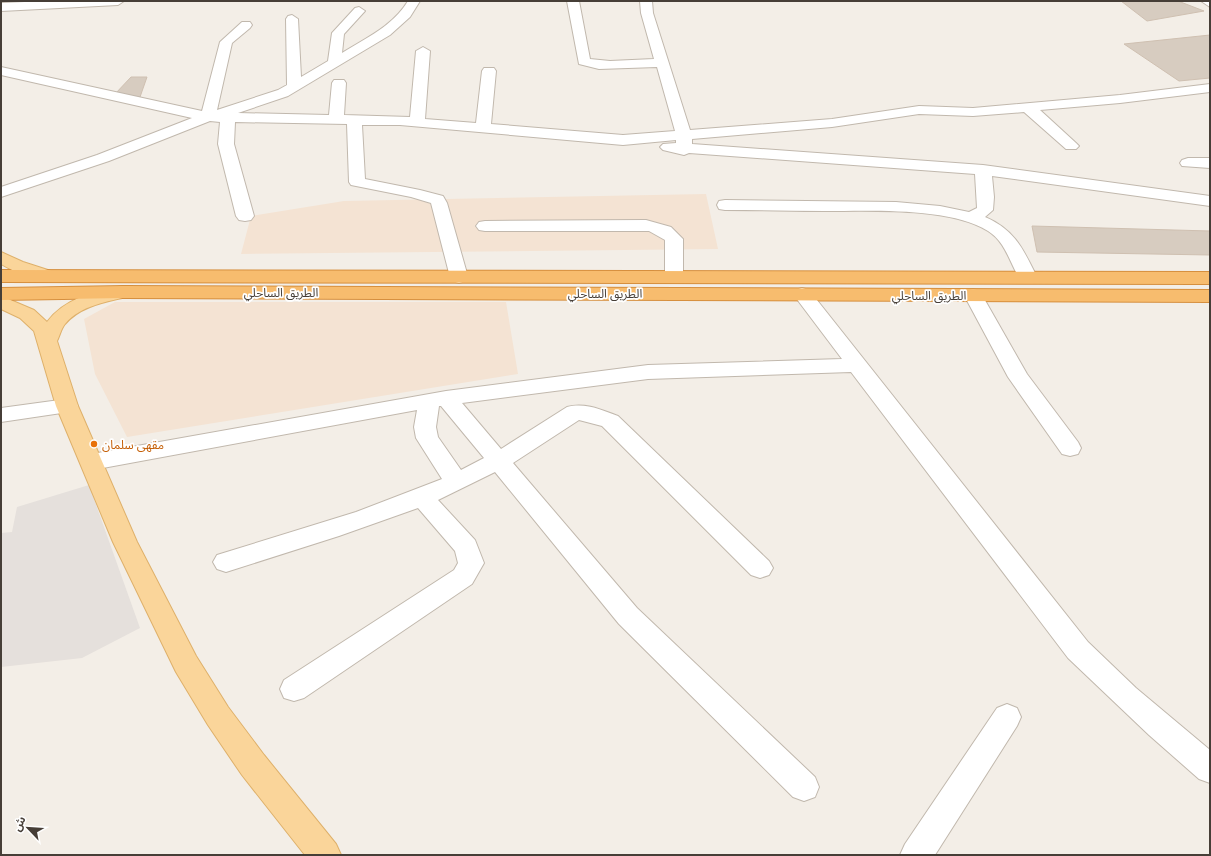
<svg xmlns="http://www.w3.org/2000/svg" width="1211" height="856" font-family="Poppins,'Noto Sans Arabic',sans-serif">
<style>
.commercial{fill:#f4e3d3}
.industrial{fill:#e5e0dc}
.building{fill:#d7ccc0;stroke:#cfc0b1}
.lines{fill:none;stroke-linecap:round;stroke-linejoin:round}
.minor-casing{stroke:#c1b8ad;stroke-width:2}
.major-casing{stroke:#deb06a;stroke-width:2}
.highway-casing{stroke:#d68f3e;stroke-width:2}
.minor{fill:#fff;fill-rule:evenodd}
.major{fill:#fad59a;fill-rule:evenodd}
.highway{fill:#f7bc6e;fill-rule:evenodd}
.food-dot{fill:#e8710a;stroke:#fff;stroke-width:1.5}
.labels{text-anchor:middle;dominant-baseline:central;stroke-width:3.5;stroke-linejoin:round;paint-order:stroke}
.street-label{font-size:12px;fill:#463e37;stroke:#fff}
.food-label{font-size:12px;fill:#c56008;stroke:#fff;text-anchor:start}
</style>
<rect width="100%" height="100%" fill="#f3eee7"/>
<path class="commercial" d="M706,194L718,249L241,254L251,216L344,201Z
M115,302H506L518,374L127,437L95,374L84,319Z"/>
<path class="industrial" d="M89,485L140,628L82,658L1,667V533L12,532L17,507Z"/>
<path class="building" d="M1121,1H1178L1204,11L1147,21Z
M1210,35V78L1179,81L1124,44Z
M131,77H147L140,97L115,94Z
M1032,226L1210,231V255L1037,252Z"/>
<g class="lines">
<defs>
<path id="minor" d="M48,1H124L118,5L1,11V3Z
M408,1H420L410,17L390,35L288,96L238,113L329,115L332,83L334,80H344L346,83L344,115L410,117L416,51L423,47L430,51L425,119L476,123L482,71L484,68H494L496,71L491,124L623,135L675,131L657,67L599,69L579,64L567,1H579L590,59L610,61L654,59L641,13L640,1H652L653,13L690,130L832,119L919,106L973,108L1120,95L1210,84V92L1120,103L1040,110L1076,143L1079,146L1076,149H1066L1024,112L973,116L919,114L832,127L692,139V144L983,165L1210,196V206L992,176L994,197L993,210L985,217C1015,230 1023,249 1037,277L1035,281L1028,283L1021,281C1010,264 1006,242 988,231C950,207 870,211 826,211C792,211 759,210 725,210L719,209L717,205L719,201L725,200L896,202L940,206L969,212L977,208L975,174L689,153L684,155L663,150L660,147L663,144L676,143V140L623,145L400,125H362L365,179L420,190L443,196L447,203L468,277L466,281L459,283L452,281L450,277L431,203L411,197L351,185L349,182L347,124L235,122L234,144L254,216L251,220L245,221L239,220L236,216L218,144L220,122L210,121L109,161L1,197V187L97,155L192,118L1,75V67L202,111L220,42L242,22H250L252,25L250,28L232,43L217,110L278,90L287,85L286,19L288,16L292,15L298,19L301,77L328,61L332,33L355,8L359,7L365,11L344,34L342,53C366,38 393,26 408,1Z
M1201,1H1210V7Z
M1188,158H1210V168L1182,166L1180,163L1182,160Z
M646,220L671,227L683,239V277L681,281L674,283L667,281L665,277V240L649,231H485L479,230L476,226L479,222L485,221Z
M802,288L809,290L1088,642L1136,688L1210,750V783L1199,779L1149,735L1068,658L851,372L648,379L462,403L501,449L567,407C585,402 602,410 618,416L769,561L773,568L769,575L760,578L751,575L602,426L579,420L513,463L637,608L815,777L819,787L815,797L804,801L793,797L619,624L495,472L438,500L475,540L484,563L472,584L304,698L294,701L284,698L280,689L284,680L454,570L458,563L455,551L418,508L339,536L226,572L217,569L213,562L217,555L356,512L442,479L416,438L414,427L417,410L92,470L84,468L81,462L84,456L92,454L446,391L648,365L842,359L793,294L795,290ZM439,406H441L484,458L461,470L438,437L436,427Z
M973,289L980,291L982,295L1027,374L1078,442L1081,448L1078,454L1070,456L1062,454L1008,377L964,295L966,291Z
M67,399L75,401L78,406L75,411L1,422V408Z
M1007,704L1017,708L1021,717L1017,726L935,855H900L905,844L997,708Z"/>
<path id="major" d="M1,252L23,262L54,272L56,276L54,280C38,284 15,272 1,264Z
M123,286L130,288L132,292L130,296C107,302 81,305 65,324C61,329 60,335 57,341L78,406L137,542L196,656L228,707L264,755L336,844L341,855H305L242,775L208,725L176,672L113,542L56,406L34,331L20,318L1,309V296L34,310L47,322C65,298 95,291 123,286Z"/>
<path id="highway" d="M1,270L1210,272V284L1,282Z
M124,286L1210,290V302L124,298L1,300V288Z"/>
</defs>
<use href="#minor" class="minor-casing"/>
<use href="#major" class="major-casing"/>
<use href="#highway" class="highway-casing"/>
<use href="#minor" class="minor"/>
<use href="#major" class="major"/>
<use href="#highway" class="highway"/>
</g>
<circle class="food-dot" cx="94" cy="444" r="4"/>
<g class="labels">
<g class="street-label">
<text x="281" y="292">الطريق الساحلي</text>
<text x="605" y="293">الطريق الساحلي</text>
<text x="929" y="295">الطريق الساحلي</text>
</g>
<g class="food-label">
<text x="102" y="444">مقهى سلمان</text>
</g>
</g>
<rect width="1211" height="856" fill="none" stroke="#463e37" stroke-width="4"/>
<g transform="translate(28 828) rotate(295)" stroke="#ffffff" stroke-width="3" paint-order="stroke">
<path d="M0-3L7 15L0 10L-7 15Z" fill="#463e37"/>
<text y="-6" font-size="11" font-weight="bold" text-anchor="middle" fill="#463e37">ش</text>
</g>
</svg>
